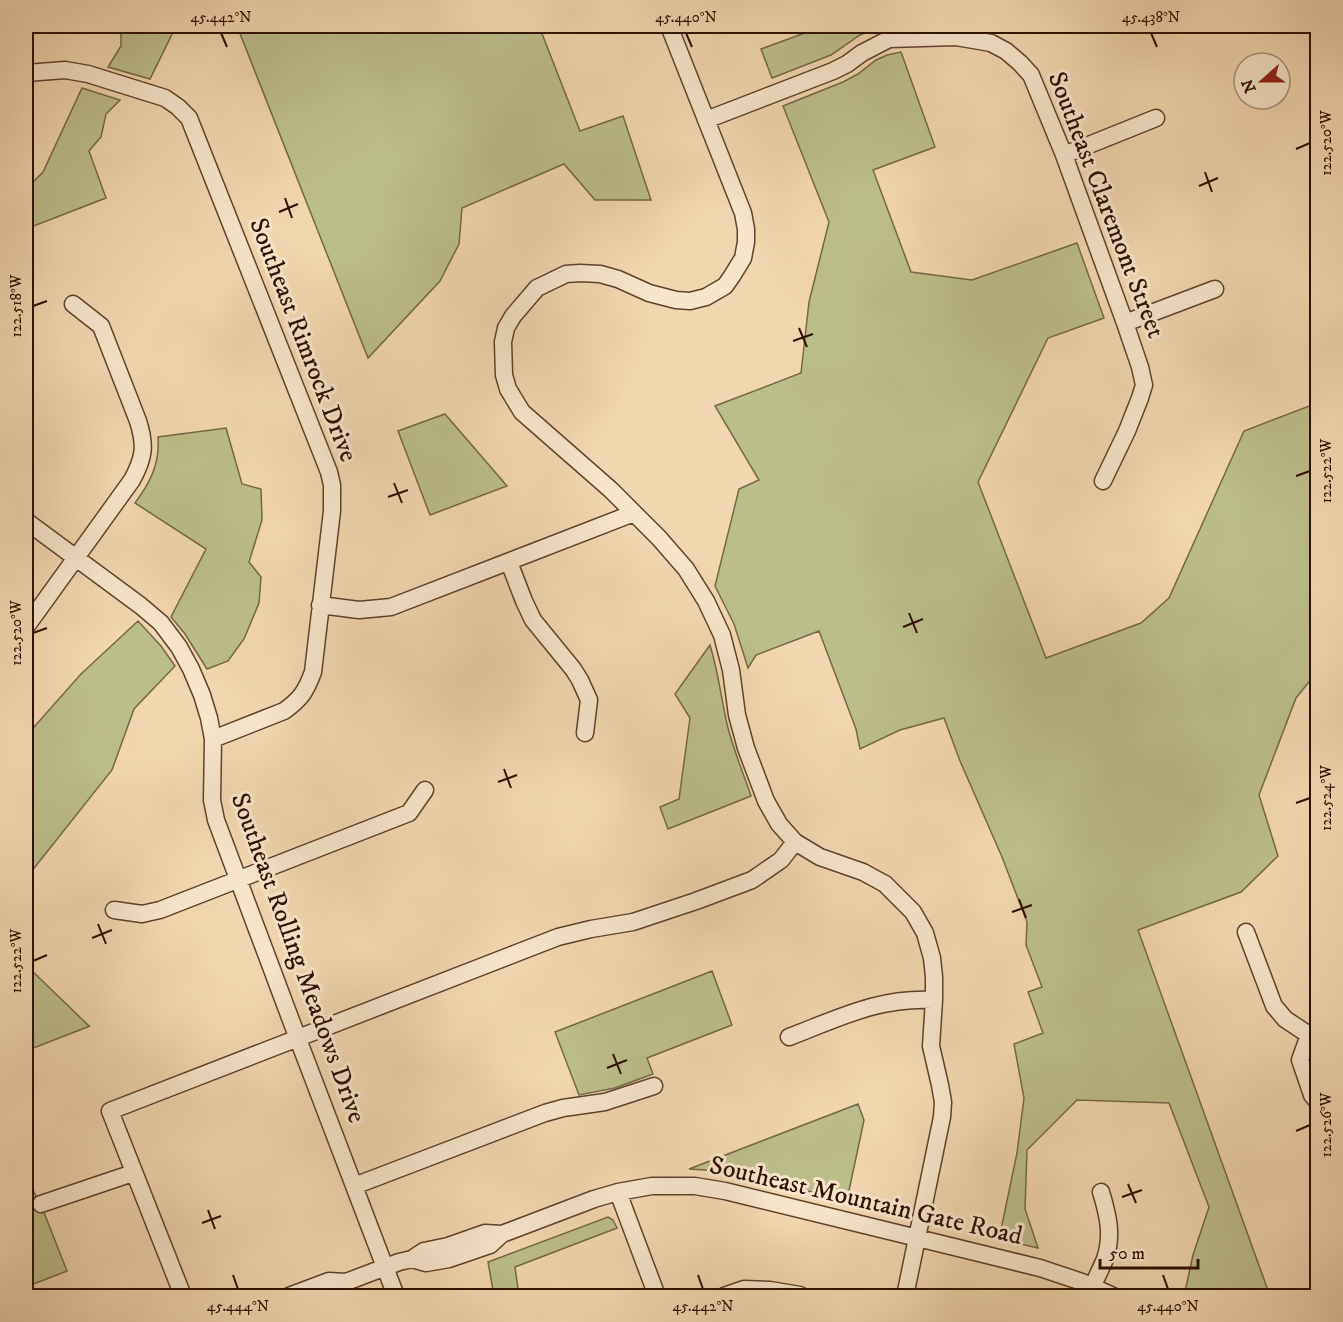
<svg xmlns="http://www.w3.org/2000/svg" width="1343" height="1322" font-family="'IM FELL DW Pica',serif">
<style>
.green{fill:#bcbe8a;stroke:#746846;stroke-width:1.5}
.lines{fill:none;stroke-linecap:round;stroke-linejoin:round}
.minor-casing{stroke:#5e422e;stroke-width:19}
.minor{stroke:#f6e5cb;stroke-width:16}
.ticks{fill:none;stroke:#2d1103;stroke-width:2}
.labels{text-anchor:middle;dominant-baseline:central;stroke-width:6;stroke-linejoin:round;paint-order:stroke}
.street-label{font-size:26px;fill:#2d1103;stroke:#f6e5cb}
.neatline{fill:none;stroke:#2d1103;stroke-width:2}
.ticks-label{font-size:15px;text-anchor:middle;fill:#2d1103}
</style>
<rect width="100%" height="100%" fill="#f1d7af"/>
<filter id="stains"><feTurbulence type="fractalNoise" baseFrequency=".00333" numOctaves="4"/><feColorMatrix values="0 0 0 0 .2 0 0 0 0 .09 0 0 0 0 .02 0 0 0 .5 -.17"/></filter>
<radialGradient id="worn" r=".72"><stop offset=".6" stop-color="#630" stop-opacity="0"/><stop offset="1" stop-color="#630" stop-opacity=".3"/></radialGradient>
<path class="green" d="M121,26H176L150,79L108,67L121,46Z
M237,26H539L580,131L623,116L651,200H595L564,164L462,208L459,244L440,281L368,358Z
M824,26H882L860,35L831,55L772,78L761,49Z
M901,52L935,147L873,170L911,272L972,280L1077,243L1104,318L1048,338L978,482L1046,658L1141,623L1169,598L1244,431L1317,403V672L1296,698L1259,795L1278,856L1241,892L1138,930L1270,1296H1184L1193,1255L1209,1207L1169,1103L1077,1100L1027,1150L1025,1209L1038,1248L999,1239L1017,1153L1024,1098L1014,1044L1043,1033L1028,992L1042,987L1026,945L1027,922L1002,857L960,761L944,718L900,730L860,749L856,729L819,631L756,655L748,668L734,624L715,586L739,489L759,480L715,406L801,373L809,302L829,222L783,106L843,82L858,74L876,60L887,55Z
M82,88L120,100L106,114L101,137L89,151L106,198L26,229V189L43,172Z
M445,414L507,486L430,515L398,431Z
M226,428L242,484L261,489L262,520L249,562L261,577L259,603L244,639L228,661L207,669L185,634L171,617L206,549L135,503C150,483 160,464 158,437Z
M138,621L161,646L175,666L134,709L112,770L31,872L26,915V736L81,674Z
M710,645C718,671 721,697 727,724C733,749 743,772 751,796L668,829L660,807L679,799L690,718L675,694Z
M26,965L89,1026H90L26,1051Z
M712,971L732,1025L647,1058L653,1074L615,1088L579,1095L555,1032Z
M858,1104L864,1120L847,1200L720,1171L689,1169Z
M26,1175L45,1215L67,1271L26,1287Z
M608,1217L613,1220L617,1228L515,1267L519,1296H494L488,1262Z"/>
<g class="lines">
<defs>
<path id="minor" d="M669,26L743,213L746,229V242L743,258L732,276L725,286L706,297L690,301L676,300L649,293L618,279L600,274L580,273L566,274L537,288L513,316L506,328L503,342L504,375L508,389L522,412L611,490L659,538L686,569L706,601L722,635L731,670L737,715L746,748L766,801L779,824L795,842L820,857L863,872L885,884L913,912L925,933L932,958L934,977V1000L931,1046L940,1085L943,1102L942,1117L905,1296
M26,73L65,70L88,74L165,98L178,107L189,118L329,472L332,485V511L313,672C306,691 301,699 284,711L213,739
M706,120L833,71L847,64L862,53L889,39L956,37L991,43L1006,51L1020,63L1031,75L1064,155L1125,323L1140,367L1144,385L1140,398L1127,431L1103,481
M1064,155L1156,118
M1125,323L1215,289
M26,521L141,606L161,623L179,647L191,669L202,695L209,718L213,739L212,800L216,820L298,1039L396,1296
M509,562L524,601L533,620L573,669L580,680L589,700L585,733
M320,605L359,610L391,607L634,513
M26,627L132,480C144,458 146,446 138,421L101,326L73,304
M114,910L142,914L160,910L409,813L425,790
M1246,932L1274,1006L1285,1019L1309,1035L1300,1060L1312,1095L1318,1102
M789,1037C839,1018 879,997 934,1000
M354,1186L545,1113L563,1108L605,1102L654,1086
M618,1192L657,1296
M41,1204L133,1173
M412,1259L426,1263L449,1259L490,1245L502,1234L594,1199L618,1192L652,1186H695L725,1191L1040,1268L1082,1282L1113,1296
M1089,1295C1094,1282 1100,1271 1105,1259C1113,1235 1108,1215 1101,1192
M183,1296L110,1111L558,937L591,929L633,922L696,901L752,880L781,860L795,842
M289,1296L329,1281L346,1282
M326,1296L333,1294L346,1282L399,1262L412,1259L424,1251L448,1246L485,1233L502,1234
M724,1296L744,1289L770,1290L800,1295"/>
</defs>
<use href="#minor" class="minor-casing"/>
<use href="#minor" class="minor"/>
</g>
<path class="ticks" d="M221,33L227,47M686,33L692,47M1151,33L1157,47M1296,149L1310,143M1205,172L1212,192M1199,186L1218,178M285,198L292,218M279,212L298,204M33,306L47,301M799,328L807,347M793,341L813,334M1296,476L1310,471M394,483L402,503M388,497L408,490M909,613L917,633M903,627L923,619M33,633L47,628M504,769L511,788M498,782L517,775M1296,803L1310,798M1019,899L1026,918M1012,912L1032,905M98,924L106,944M92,938L112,930M33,961L47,955M613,1054L621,1074M607,1068L627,1060M1296,1131L1310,1125M1128,1184L1136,1203M1122,1197L1142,1190M208,1210L215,1229M202,1223L221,1216M233,1275L238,1289M698,1275L703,1289M1163,1275L1168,1289"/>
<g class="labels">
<g class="street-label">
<text transform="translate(1106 205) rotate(69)">Southeast Claremont Street</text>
<text transform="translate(303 340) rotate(69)">Southeast Rimrock Drive</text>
<text transform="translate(298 958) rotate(70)">Southeast Rolling Meadows Drive</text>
<text transform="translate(866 1201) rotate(13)">Southeast Mountain Gate Road</text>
</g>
</g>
<rect width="1343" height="1322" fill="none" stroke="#f1d7af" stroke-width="66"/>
<g transform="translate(1262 81) rotate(249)"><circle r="28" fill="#f6e5cb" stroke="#a6907b" stroke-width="1.5"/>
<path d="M0-4.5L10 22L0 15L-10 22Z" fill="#8f2418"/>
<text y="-9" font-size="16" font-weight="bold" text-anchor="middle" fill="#2d1103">N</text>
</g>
<path d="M1100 1259v9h98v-9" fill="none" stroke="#2d1103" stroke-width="3"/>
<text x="1109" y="1259" font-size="18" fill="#2d1103" stroke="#f6e5cb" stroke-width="4.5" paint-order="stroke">50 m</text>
<rect x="33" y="33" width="1277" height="1256" class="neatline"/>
<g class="ticks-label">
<text x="221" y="22">45.442°N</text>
<text x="686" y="22">45.440°N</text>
<text x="1151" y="22">45.438°N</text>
<text transform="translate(1326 143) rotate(-90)" y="5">122.520°W</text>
<text transform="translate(16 306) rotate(-90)" y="5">122.518°W</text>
<text transform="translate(1326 471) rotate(-90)" y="5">122.522°W</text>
<text transform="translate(16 633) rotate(-90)" y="5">122.520°W</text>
<text transform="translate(1326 798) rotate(-90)" y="5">122.524°W</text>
<text transform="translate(16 961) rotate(-90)" y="5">122.522°W</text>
<text transform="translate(1326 1125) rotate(-90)" y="5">122.526°W</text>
<text x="238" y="1311">45.444°N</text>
<text x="703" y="1311">45.442°N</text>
<text x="1168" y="1311">45.440°N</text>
</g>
<rect width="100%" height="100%" filter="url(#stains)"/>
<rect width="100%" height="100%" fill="url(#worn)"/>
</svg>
